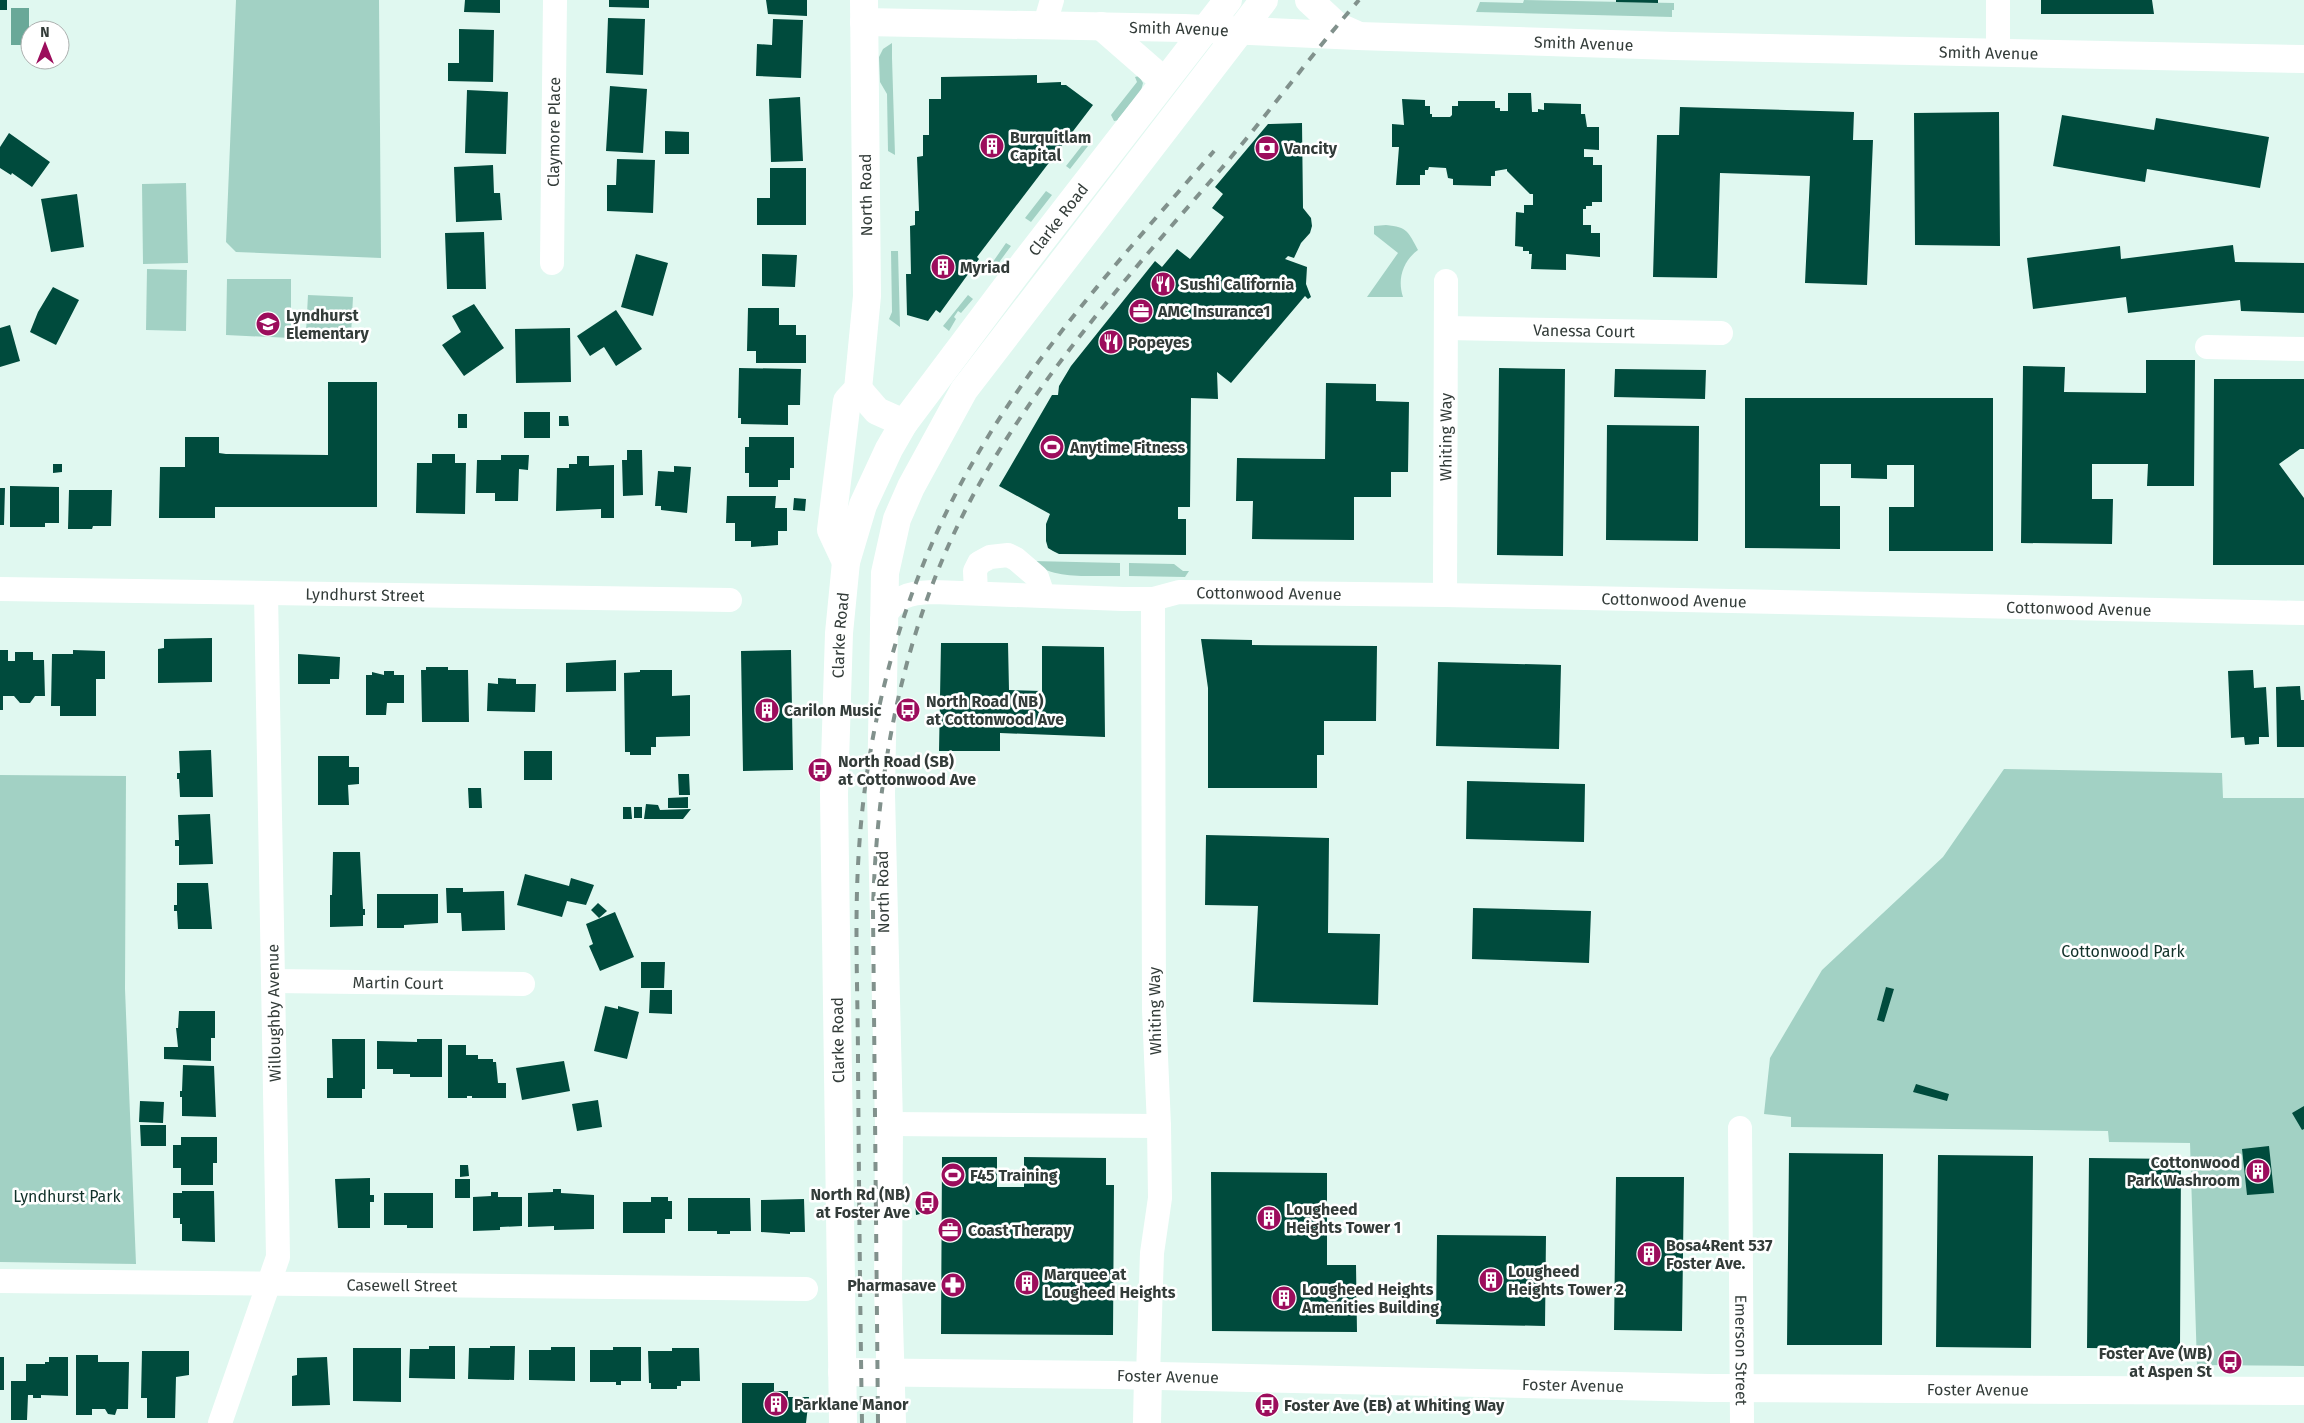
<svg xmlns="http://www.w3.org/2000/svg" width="2304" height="1423" font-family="'Fira Sans',sans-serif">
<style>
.green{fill:#a2d1c4}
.water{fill:#69a898}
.building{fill:#004b3d}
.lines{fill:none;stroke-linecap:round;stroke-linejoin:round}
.street{stroke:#fff;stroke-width:24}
.secondary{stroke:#fff;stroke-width:28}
.rail{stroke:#81918c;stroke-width:4;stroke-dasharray:9 9;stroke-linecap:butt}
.labels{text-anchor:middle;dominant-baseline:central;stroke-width:5;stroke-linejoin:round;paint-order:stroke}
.street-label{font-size:16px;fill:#333c39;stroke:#fff}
.poi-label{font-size:16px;font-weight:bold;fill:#333c39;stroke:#fff;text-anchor:start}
.park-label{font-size:16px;fill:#113129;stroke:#fff}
</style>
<rect width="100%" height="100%" fill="#e0f8f0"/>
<path class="green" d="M236,0H379L381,258L236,252L226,242Z
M1524,0L1674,3V10H1672V17L1476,12L1480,2L1523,3Z
M892,43V58L895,155L888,151L887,94L880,82L879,57L883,49Z
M1139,76L1143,83L1141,91L1118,119L1120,120L1114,121L1111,115L1137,82L1135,77Z
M1084,143L1088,146L1070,169L1066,166Z
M186,183L188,263L143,264L142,184Z
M1046,191L1052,195L1031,222L1025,218Z
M1386,225C1408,227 1408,232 1418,250C1403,261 1397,279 1403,297H1367L1398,253L1374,234V226Z
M1006,243L1011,246L992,272L988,269Z
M891,251H898L900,327L889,319L892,312Z
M147,269L187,270L186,331L146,330Z
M227,279H291V338L226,335Z
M308,295L353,297L351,335L306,332Z
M968,295L973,299L961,313L958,311L954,317L956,319L949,331L943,326Z
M1032,561L1120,563V576C1091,575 1054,581 1032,561Z
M1129,563L1174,564L1183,571H1189L1185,577L1129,576Z
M2004,769L2222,773L2223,798H2304V1366L2197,1365L2190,1143L2109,1142L2108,1131L1791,1127V1117L1764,1114L1770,1058L1822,970L1943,857Z
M0,775L126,776L125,989L136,1264L0,1262Z"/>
<path class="water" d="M11,8H29V45H11Z"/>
<path class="building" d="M0,0H7V10H0Z
M465,0H500V13L464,12Z
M609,0H649V8L609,7Z
M766,0H807V16L768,14Z
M1616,0H1658V3L1616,2Z
M2041,0H2152L2154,14H2041Z
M608,18L645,19L643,75L606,73Z
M773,19L803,20L801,78L756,76L757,44L772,45Z
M459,29L494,30L493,82L448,81V63H459Z
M1037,75V83L1061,82V85H1066L1093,105L977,257L979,259L940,313L936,310L928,321L907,315L906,274H911L910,226L915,225V211H919L917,157L923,156V135H929V99H941V77Z
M610,86L647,89L643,153L606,151Z
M467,90L508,92L506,154L465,153Z
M1508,93H1531L1532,112H1538V109L1544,110V103L1581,104V114H1585L1587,127H1599V150L1584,149V157H1593V165H1602V202H1592V206H1586V209H1583V225H1591V233H1600V257L1566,254V270L1531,269L1532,254H1529V251H1523V247L1515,246L1516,212L1524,213V205H1533V194H1530L1507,171V169L1495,171V176H1491V186L1453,185V179L1448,178L1446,168L1429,167L1428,170H1425V175H1420V185H1396L1399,147H1392V124L1404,125L1402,99L1425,100V106H1430V114H1432V117H1450L1452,115V106H1458V101H1495V108H1500V111H1508Z
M800,97L803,161L771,162L769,99Z
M1680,107L1854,112L1853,140H1873L1867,285L1805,283L1810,176L1720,173L1717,278L1653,277L1657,135H1679Z
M1999,112L2000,246L1915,245L1914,113Z
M2062,115L2154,130L2156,118L2269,137L2260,188L2147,169L2145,182L2053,166Z
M1302,123L1303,208L1311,218L1312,226L1310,233L1301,243L1294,258L1288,256L1285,259L1307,267L1306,284L1311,297L1308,299L1305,296L1231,383L1217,372L1218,399L1191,398L1190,507H1178V519H1186V555L1059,554L1053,551L1048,548L1046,541V524L1050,514L999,486L1009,469L1052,395H1058L1059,386L1071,366L1155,261L1162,267L1177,249L1190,259L1224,217L1212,208L1223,194L1215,187L1268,124Z
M665,131L689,132V154H665Z
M9,133L50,162L32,187L12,173L11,175L0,168V147Z
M617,159L655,160L653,213L607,211V185H616Z
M493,165L494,193H500L502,220L456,222L454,167Z
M770,168H806V225H757V198H770Z
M77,194L84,247L51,252L41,199Z
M484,232L486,289H447L445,233Z
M2233,245L2235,262L2304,263V313L2241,311L2240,300L2128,313L2126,297L2033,309L2027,258L2120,246L2121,259Z
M636,254L668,263L653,316L621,307Z
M762,254L797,255L795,287L762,286Z
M53,287L79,300L56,345L30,332L38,312Z
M474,304L504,348L464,376L442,345L461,332L452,316Z
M748,308H779V325H796V335H806V363H756V351H747Z
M616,310L642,349L616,366L604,347L590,356L577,336Z
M10,325L20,361L0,367V328Z
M570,328L571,382L516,383L515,329Z
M2146,360H2195L2194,486H2147L2148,464H2092V499H2113L2112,544L2021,543L2023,366L2065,367L2064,392L2146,393Z
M739,368L801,369L800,405H788V425L741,424V418H738Z
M1499,368L1565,369L1563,556L1497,555Z
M1615,369L1706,370L1705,399L1614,397Z
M2214,379H2304V449H2300L2279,464L2304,498V565H2213Z
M328,382H377V507H215V518H159L160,467H185V437H219V453L226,454L328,455Z
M1326,383L1376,384V401L1409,402L1408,472H1391V497H1354V540L1252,539L1253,501H1236L1237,458L1325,459Z
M1745,398H1993V551H1889V507H1914V465H1887V479L1851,478V464H1820V506H1840V549L1745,548Z
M524,412H550V438H524Z
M458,414H467V428H458Z
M559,416H568L569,426H559Z
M1607,425L1699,426L1698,541L1606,540Z
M749,437H794V468H790V480H778V487H749V473H745V447H749Z
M627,450H642L643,495L623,496L622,460H627Z
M432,454H455V463H466L465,514L416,513L417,463H432Z
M501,455H529L528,470L519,469L518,501H495V493H476L477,460H501Z
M577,456H589V466L614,465V518H601V509L556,511L557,468H569V464H577Z
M53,464H62V472L53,473Z
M674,466L691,467L687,513L661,510V506H655L658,471L674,472Z
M10,486L59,487V523H45V527H10Z
M0,488H5L4,525H0Z
M69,490H112L111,526H93L92,529H68Z
M727,496H776L775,508H787V531H778V545L751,547V541H735V523H726Z
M794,498L806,499L805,511L793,510Z
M212,638V682L158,683V649L164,648V639Z
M1201,639L1252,640V645L1377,646L1376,721H1324V755H1317V788H1208V688Z
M941,643H1008L1009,690L1042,691V646L1104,647L1105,737L1000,733V751H939Z
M0,650H8V661H15V652H33V660H44L45,696H35L30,703H20L14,696H3V710H0Z
M73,650L105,651V679H96V716H60V706H51L52,654H73Z
M791,650L793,770L743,771L741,651Z
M298,654L340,657L339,679H330V684H298Z
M616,660V691L566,692V663Z
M1438,662L1561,665L1559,749L1436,746Z
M426,667H448V670H468L469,722H422L421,670H426Z
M640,670H672V696L690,695V736L656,737V747H651V755H630V752H625L624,673L640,672Z
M2253,670L2254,688L2266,687L2269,737H2259V744L2245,745L2244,737L2231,738L2228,671Z
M384,671H394V675H404V703H387L386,715H366V675H372V672L384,675Z
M498,678L516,679V684H536L535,712L487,711L488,683L498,684Z
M2300,686L2301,700H2304V747H2277L2276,687Z
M211,750L213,797H180L179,779H177V773H180L179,751Z
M524,751H552V780H524Z
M318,756H349V767H359V784L348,785L349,805H318Z
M678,774H689L690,795H679Z
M1467,781L1585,784L1584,842L1466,839Z
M468,788H481L482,808H469Z
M688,797V808H668V798Z
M646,804L658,805L660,810L691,809L683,819H644Z
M623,807H631L632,819H623Z
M634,807H642V818H634Z
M210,814L213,864L179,865V846H175V840H179L178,815Z
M1206,835L1329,838L1328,933L1380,934L1378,1005L1253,1002L1258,906L1205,905Z
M333,852H360L363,909H365V915H363V926L330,927V895H332Z
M525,874L569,886L571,878L594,885L586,905L567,901L562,917L517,905Z
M177,883H208L212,929H178L177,911H174V905H177Z
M446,888H463V892L504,891L505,930L462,931L461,913H447Z
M377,894H438V923L404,925V928H377Z
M598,903L607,911L599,918L591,910Z
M1473,908L1591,911L1589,963L1472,959Z
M615,912L634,957L600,971L589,946L593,944L586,924Z
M641,962H665L664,988H641Z
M1886,987L1894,989L1884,1022L1877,1020Z
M650,990H672V1014L649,1013Z
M605,1006L618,1009V1006L639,1012L627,1059L594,1051Z
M179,1011H215V1038H211V1061L164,1059V1047H178L176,1028H178Z
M332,1039H365V1089H362V1098H327V1078H333Z
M417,1039H442V1077H410V1074H393V1069H377V1041L417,1042Z
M448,1045H466V1055H478V1059H493V1062H496L498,1083H506V1098H472V1096H467V1098H448Z
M564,1061L570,1091L522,1100L516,1068Z
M183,1065L214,1066L216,1117L182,1116V1097H180V1091H182Z
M1916,1084L1949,1094L1947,1101L1913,1092Z
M598,1100L602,1127L577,1131L572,1104Z
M140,1101L164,1102L163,1123L139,1122Z
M2304,1106V1129L2302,1130L2292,1113Z
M140,1125H166V1146H141Z
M181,1137H217V1163H213V1185H181V1168H173V1145H181Z
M2269,1146L2274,1193L2247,1195L2242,1149Z
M1789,1153L1883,1154L1882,1345H1787Z
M1938,1155L2033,1156L2031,1348L1936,1347Z
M942,1157H997V1187H1024V1157L1106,1158V1185H1114L1113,1335L941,1334Z
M2089,1158L2181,1159L2180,1349L2087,1348Z
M460,1165H468L469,1176L460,1177Z
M1211,1172L1327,1173V1265H1356L1357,1332L1212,1331Z
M1616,1177H1684L1682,1331L1614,1330Z
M370,1178V1195H374V1202H370V1228H338L335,1179Z
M455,1179H470V1198H455Z
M553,1189H561V1193L594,1195V1229L554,1230V1226L528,1227V1193L553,1192Z
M182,1191H214L215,1242L182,1241V1224H180V1218H173V1193H182Z
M491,1192H498V1197H522V1226L500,1227V1230L473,1231V1197L491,1196Z
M384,1193H433V1228H407V1225H384Z
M651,1197H668V1201H672V1219H665V1233H623V1202H651Z
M688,1198H750L751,1231H730V1234H717V1231H688Z
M804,1199L805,1232H790V1234L761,1232V1200Z
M915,1202H920V1214L916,1215Z
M1437,1235L1546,1236L1545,1326L1436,1324Z
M429,1346H455V1379L409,1378L410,1349H429Z
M490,1346H515L514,1380L468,1379L469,1348H490Z
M551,1347H575V1381L529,1380V1350H551Z
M613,1347H641V1381H621V1385H616V1382H590V1350H613Z
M353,1348H401V1402L353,1401Z
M672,1348H699L700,1381H681V1386H677V1389H651V1383H649L648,1351H672Z
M142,1351H189V1375L176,1377L175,1418H147V1398H141Z
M76,1355H98V1362H129L128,1409H117L115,1415L108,1414L105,1409H92V1415H76Z
M0,1357H4V1390H0Z
M49,1357H68V1396L41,1395V1398H33V1395H28L27,1420H11V1381H26V1364H45V1362H49Z
M327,1357L330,1405L292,1406V1376L297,1375V1358Z
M742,1383H774V1391H788V1397H809L806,1423H742Z"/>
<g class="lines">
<g class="street">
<path d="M1998,0V52"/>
<path d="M1045,24L1052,0"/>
<path id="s1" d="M552,263L555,0"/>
<path id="s2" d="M1446,328L1721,333"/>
<path d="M2207,347L2304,349"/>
<path id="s3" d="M0,589L730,600"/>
<path d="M976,593L975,571L979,563L990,557L1008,555L1016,559L1037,577L1043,595"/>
<path id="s4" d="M1445,595L1446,281"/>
<path id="s5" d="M882,620C897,596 906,593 933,592L1123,599H1153L1179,592L1445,595L2304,613"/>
<path id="s6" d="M273,981L523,984"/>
<path d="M889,1124L1159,1126"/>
<path id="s7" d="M1740,1128L1742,1423"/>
<path id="s8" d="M0,1281L806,1289"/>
<path d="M1148,1376L1152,1253L1160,1198L1159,1126L1154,1010L1153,599"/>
<path d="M220,1423L278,1257L266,593"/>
</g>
<g class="secondary">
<path d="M1309,0L1337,26L1355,34"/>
<path id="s9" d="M864,22L1184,28L1358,36L1674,46L2304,59"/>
<path d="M1101,26L1164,81"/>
<path d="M858,389L877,411L904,423"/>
<path d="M846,562L831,530L847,401L858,389L867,296L864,0"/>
<path id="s10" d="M842,1372L1113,1375L1710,1388L2304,1391"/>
<path id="s11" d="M843,1423L834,794L839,633L846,562L863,505L889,449L904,423L1025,262L1228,0"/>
<path d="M892,1423L888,1288L889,1124L881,794L885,573L897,519L911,487L964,390L1264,0"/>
<path d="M1147,1423L1148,1376"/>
</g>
<path class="rail" d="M862,1423C860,1303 859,1183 858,1064C858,993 854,920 859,849C868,710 908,570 980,450C1044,341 1132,246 1214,151
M878,1423L873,910C877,761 906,613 981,481C1046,367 1135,268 1221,169C1268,114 1311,55 1359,0"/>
</g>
<defs>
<symbol id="building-disc" viewBox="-11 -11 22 22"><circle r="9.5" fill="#9c0d5c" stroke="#fff"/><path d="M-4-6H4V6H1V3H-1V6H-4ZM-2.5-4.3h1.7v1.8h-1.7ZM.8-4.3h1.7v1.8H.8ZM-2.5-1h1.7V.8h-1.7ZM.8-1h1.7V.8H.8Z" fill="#fff"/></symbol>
<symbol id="bank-disc" viewBox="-11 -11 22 22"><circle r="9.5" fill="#9c0d5c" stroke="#fff"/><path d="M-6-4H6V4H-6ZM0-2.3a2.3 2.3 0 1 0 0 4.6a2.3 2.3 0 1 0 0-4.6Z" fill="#fff"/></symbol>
<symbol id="restaurant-disc" viewBox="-11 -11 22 22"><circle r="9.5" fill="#9c0d5c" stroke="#fff"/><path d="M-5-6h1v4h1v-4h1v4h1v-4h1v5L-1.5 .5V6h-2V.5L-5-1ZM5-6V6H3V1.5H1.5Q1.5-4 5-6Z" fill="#fff"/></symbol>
<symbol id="office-disc" viewBox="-11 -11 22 22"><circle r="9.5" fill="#9c0d5c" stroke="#fff"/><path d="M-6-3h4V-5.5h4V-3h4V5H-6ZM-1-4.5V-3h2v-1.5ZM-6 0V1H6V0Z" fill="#fff"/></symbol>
<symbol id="school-disc" viewBox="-11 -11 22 22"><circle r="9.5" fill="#9c0d5c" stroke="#fff"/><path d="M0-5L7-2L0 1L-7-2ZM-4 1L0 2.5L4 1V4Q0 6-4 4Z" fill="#fff"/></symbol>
<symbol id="stadium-disc" viewBox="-11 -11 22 22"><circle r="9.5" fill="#9c0d5c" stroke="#fff"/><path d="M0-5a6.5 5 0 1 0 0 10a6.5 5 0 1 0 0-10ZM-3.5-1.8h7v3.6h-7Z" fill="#fff"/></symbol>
<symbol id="bus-disc" viewBox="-11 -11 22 22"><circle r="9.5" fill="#9c0d5c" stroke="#fff"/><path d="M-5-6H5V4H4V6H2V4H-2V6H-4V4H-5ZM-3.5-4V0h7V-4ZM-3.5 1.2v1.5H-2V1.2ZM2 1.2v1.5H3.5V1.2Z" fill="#fff"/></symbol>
<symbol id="pharmacy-disc" viewBox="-11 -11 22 22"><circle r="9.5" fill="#9c0d5c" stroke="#fff"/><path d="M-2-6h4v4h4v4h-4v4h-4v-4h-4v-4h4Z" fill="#fff"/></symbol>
</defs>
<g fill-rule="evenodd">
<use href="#building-disc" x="978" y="132" width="28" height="28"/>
<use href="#bank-disc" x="1253" y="134" width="28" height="28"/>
<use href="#building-disc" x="929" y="253" width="28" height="28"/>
<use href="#restaurant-disc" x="1149" y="270" width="28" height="28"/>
<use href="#office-disc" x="1127" y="297" width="28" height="28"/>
<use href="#school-disc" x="254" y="310" width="28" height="28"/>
<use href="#restaurant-disc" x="1097" y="328" width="28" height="28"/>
<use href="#stadium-disc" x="1038" y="433" width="28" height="28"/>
<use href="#building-disc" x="753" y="696" width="28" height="28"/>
<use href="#bus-disc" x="894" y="696" width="28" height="28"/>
<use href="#bus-disc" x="806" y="756" width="28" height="28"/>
<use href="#building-disc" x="2244" y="1157" width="28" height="28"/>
<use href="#stadium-disc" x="939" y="1161" width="28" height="28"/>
<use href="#bus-disc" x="913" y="1189" width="28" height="28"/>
<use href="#building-disc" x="1255" y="1204" width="28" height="28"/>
<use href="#office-disc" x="936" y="1216" width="28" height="28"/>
<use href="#building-disc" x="1635" y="1240" width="28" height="28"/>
<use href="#building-disc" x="1477" y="1266" width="28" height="28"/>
<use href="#building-disc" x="1013" y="1269" width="28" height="28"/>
<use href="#pharmacy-disc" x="939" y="1271" width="28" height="28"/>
<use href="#building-disc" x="1270" y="1284" width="28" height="28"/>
<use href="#bus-disc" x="2216" y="1348" width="28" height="28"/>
<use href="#building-disc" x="762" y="1390" width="28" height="28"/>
<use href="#bus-disc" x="1253" y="1391" width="28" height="28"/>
</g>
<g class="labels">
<g class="street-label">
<text stroke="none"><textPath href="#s9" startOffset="315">Smith Avenue</textPath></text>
<text stroke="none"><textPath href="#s9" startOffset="720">Smith Avenue</textPath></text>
<text stroke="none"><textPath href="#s9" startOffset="1125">Smith Avenue</textPath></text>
<text stroke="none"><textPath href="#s1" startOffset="131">Claymore Place</textPath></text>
<text transform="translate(866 195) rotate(-91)">North Road</text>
<text stroke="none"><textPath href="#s11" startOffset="1268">Clarke Road</textPath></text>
<text stroke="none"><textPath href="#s2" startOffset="138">Vanessa Court</textPath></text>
<text stroke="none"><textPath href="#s4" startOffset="158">Whiting Way</textPath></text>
<text stroke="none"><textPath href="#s5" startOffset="399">Cottonwood Avenue</textPath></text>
<text stroke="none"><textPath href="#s3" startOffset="365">Lyndhurst Street</textPath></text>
<text stroke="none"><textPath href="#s5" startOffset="804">Cottonwood Avenue</textPath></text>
<text stroke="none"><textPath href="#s5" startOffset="1209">Cottonwood Avenue</textPath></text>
<text stroke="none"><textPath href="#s11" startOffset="788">Clarke Road</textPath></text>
<text transform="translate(883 892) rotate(-91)">North Road</text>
<text stroke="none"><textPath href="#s6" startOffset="125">Martin Court</textPath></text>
<text transform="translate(1155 1011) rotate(-91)">Whiting Way</text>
<text transform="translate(274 1013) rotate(-91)">Willoughby Avenue</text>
<text transform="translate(838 1040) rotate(-91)">Clarke Road</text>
<text stroke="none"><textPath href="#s8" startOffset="402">Casewell Street</textPath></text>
<text stroke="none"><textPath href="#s7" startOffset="222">Emerson Street</textPath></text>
<text stroke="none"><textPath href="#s10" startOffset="326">Foster Avenue</textPath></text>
<text stroke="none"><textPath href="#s10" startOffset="731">Foster Avenue</textPath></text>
<text stroke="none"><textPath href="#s10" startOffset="1136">Foster Avenue</textPath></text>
</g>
<g class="poi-label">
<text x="1010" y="137">Burquitlam<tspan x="1010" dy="18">Capital</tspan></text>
<text x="1284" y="148">Vancity</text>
<text x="960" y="267">Myriad</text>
<text x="1180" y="284">Sushi California</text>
<text x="1158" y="311">AMC Insurance1</text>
<text x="286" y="315">Lyndhurst<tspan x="286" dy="18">Elementary</tspan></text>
<text x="1128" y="342">Popeyes</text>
<text x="1070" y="447">Anytime Fitness</text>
<text x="926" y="701">North Road (NB)<tspan x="926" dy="18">at Cottonwood Ave</tspan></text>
<text x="784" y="710">Carilon Music</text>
<text x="838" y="761">North Road (SB)<tspan x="838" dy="18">at Cottonwood Ave</tspan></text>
<text x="2240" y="1162" text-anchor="end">Cottonwood<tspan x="2240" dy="18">Park Washroom</tspan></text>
<text x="970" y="1175">F45 Training</text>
<text x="910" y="1194" text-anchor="end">North Rd (NB)<tspan x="910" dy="18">at Foster Ave</tspan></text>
<text x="1286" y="1209">Lougheed<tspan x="1286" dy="18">Heights Tower 1</tspan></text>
<text x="968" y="1230">Coast Therapy</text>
<text x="1666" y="1245">Bosa4Rent 537<tspan x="1666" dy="18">Foster Ave.</tspan></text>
<text x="1508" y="1271">Lougheed<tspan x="1508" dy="18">Heights Tower 2</tspan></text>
<text x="1044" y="1274">Marquee at<tspan x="1044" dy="18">Lougheed Heights</tspan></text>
<text x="936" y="1285" text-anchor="end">Pharmasave</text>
<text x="1302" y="1289">Lougheed Heights<tspan x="1302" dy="18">Amenities Building</tspan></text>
<text x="2212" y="1353" text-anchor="end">Foster Ave (WB)<tspan x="2212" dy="18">at Aspen St</tspan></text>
<text x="794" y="1404">Parklane Manor</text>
<text x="1284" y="1405">Foster Ave (EB) at Whiting Way</text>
</g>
<g class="park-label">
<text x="2123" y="951">Cottonwood Park</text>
<text x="67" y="1196">Lyndhurst Park</text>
</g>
</g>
<g transform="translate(45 45)"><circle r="24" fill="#ffffff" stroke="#adb1b0"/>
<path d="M0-4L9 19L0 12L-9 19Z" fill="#9c0d5c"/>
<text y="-8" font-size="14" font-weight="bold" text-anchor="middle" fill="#333c39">N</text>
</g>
</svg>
